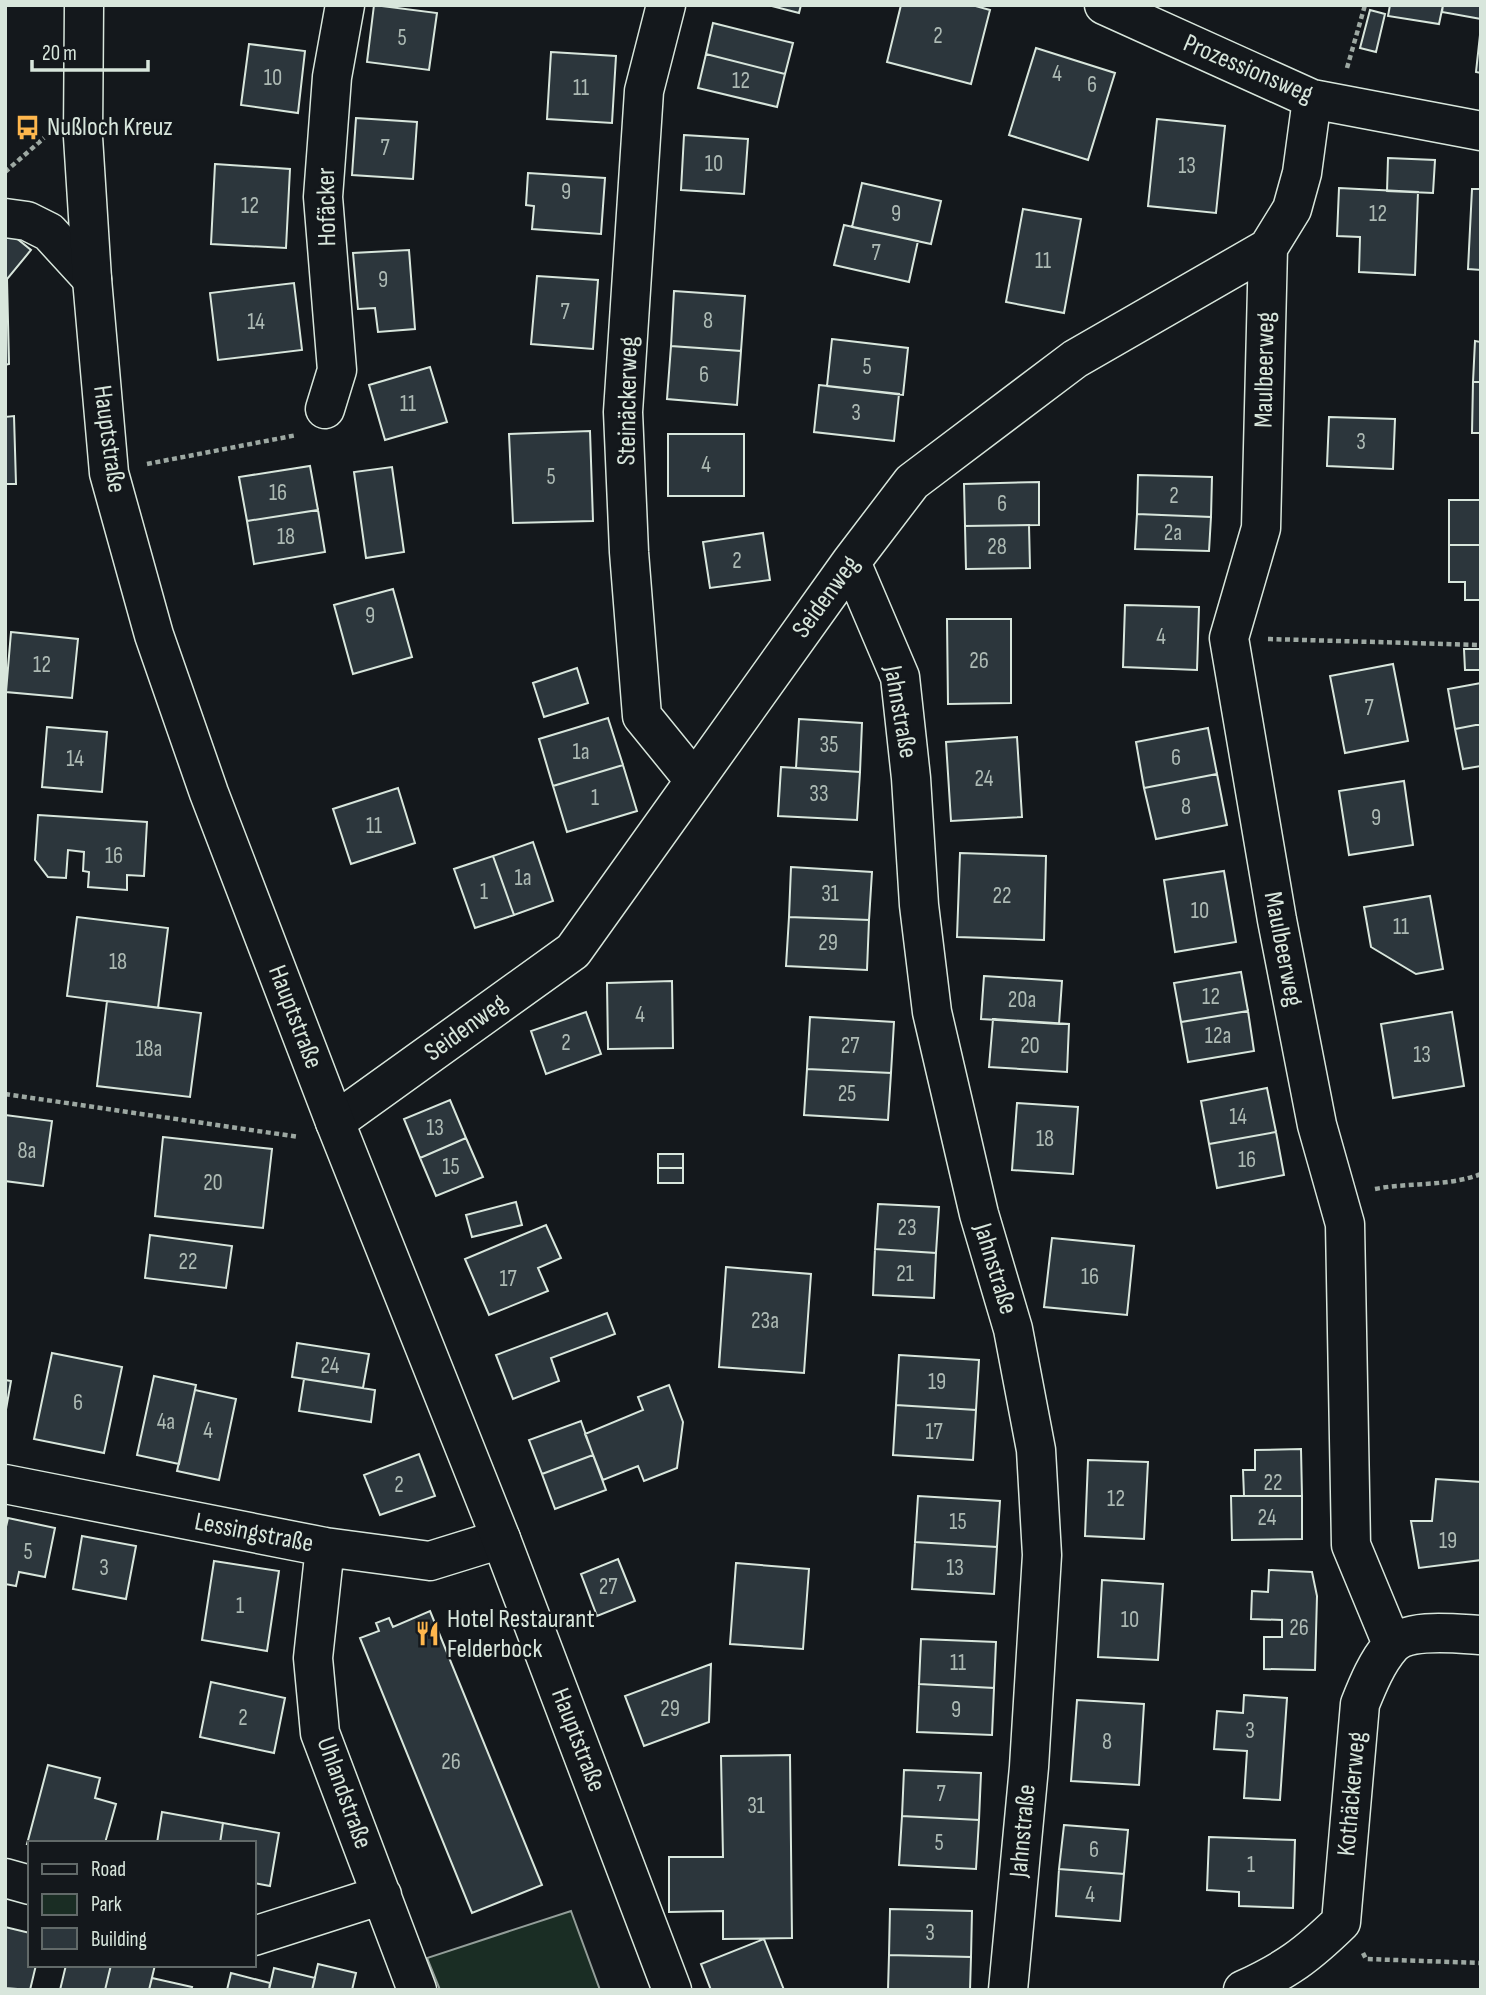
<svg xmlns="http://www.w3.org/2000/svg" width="1486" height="1995" font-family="'Sofia Sans Condensed',sans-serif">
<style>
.green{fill:#1a2d24;stroke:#939e99;stroke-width:2}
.building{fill:#2c363c;stroke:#d8e6dc;stroke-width:2}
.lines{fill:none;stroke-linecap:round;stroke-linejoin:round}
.minor-casing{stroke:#d8e6dc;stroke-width:41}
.major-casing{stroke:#d8e6dc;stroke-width:41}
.path{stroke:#9da8a2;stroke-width:4.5;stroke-dasharray:5 3.5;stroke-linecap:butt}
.minor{stroke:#14181c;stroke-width:38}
.major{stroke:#14181c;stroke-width:38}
.labels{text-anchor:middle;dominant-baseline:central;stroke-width:5;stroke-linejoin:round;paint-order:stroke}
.number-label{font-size:23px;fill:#adbab4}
.street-label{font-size:26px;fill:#d8e6dc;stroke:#14181c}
.poi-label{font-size:26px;fill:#d8e6dc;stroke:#14181c;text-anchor:start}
</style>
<rect width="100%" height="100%" fill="#14181c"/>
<path class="green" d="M571,1911L600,1990H440L427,1958Z"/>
<path class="building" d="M374,5L437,13L429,70L367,62Z
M768,5H801L799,13Z
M901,5H972L990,10L971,84L887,62Z
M1390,5H1443L1439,24L1388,16Z
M1443,5H1481V19L1442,12Z
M1370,10L1385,14L1376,52L1360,48Z
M713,23L793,43L785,74L706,54Z
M1480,35H1481V73L1476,72Z
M249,44L305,51L298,113L241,105Z
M1036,48L1115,73L1088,160L1009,135Z
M551,52L616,56L612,123L547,119Z
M706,54L785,74L777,107L698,88Z
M356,118L417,122L413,179L352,175Z
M1157,119L1225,126L1216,213L1148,206Z
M684,135L748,139L744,194L681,190Z
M1388,158L1435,160L1433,193L1387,191Z
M215,164L290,169L286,248L211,244Z
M528,173L605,178L601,234L532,229L534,206L526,205Z
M862,183L941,201L931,244L852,227Z
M1339,188L1418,192L1415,275L1359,272L1360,237L1337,236Z
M1472,189H1481V270L1468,269Z
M1023,209L1081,219L1064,313L1006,302Z
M844,225L918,241L909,282L834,265Z
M5,229L31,250L7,279L9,364L5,365Z
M409,250L415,329L378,332L375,308L358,309L353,253Z
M537,276L598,280L593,349L531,344Z
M294,283L302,350L218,360L210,293Z
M674,291L745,296L741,351L671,346Z
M832,339L908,348L903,395L827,386Z
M1475,341L1481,342V382H1473Z
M671,346L741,351L737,405L667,399Z
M430,367L447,422L385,440L369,385Z
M1473,382H1481V433H1472Z
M819,385L899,394L894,441L814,432Z
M5,412V417L14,416L16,484H5Z
M1329,417L1395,419L1393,469L1327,466Z
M590,431L593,521L513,523L509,434Z
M668,434H744V496H668Z
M310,466L318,510L247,521L239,477Z
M392,467L404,552L366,558L354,472Z
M1138,475L1212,477L1211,517L1137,514Z
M1039,482V525L965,526L964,484Z
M1449,500H1481V545H1449Z
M318,510L325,552L254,564L247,521Z
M1137,514L1211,517L1209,551L1135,549Z
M1029,525L1030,568L966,569L965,526Z
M763,533L770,580L710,588L703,542Z
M1449,545H1481V600H1465V582H1449Z
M393,589L412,657L353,674L334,605Z
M1125,605L1199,607L1197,670L1123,667Z
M947,619H1011V703L948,704Z
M11,632L78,639L72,698L6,692Z
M1464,649H1481V670H1465Z
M1393,664L1408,741L1345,753L1330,676Z
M577,668L588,703L544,717L533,683Z
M1481,683V724L1455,729L1448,689Z
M608,718L623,765L553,786L539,739Z
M799,719L862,723L860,772L796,768Z
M1481,724V766L1463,769L1455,729Z
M47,727L107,732L102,792L42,787Z
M1208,728L1217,774L1144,788L1136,742Z
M1017,737L1022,817L951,821L946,742Z
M623,765L637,811L567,832L553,786Z
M781,767L860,772L857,820L778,816Z
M1217,774L1227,825L1156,839L1144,788Z
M1404,781L1413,845L1349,855L1339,791Z
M398,788L415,843L351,864L333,809Z
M38,815L147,822L144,876L127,875V890L88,887L89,872L83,871L84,852L68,850L66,878L48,877L35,860Z
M533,842L553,901L514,915L493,856Z
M960,853L1046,856L1044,940L957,937Z
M493,856L514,915L475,928L454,869Z
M791,867L872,872L869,920L789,917Z
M1224,871L1236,942L1175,952L1164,880Z
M1430,896L1443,969L1416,974L1371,947L1364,907Z
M77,917L168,928L158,1008L67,996Z
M789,917L869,920L867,970L786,966Z
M1241,972L1248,1011L1181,1022L1174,983Z
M984,976L1062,981L1059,1024L981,1019Z
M672,981L673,1048L608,1049L607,983Z
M107,1001L201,1013L190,1097L97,1086Z
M1248,1011L1254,1051L1188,1062L1181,1022Z
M586,1012L601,1054L546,1074L531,1031Z
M1452,1012L1464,1086L1393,1098L1381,1024Z
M810,1017L894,1022L891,1073L807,1069Z
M993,1019L1069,1024L1067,1072L989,1067Z
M807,1069L891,1073L888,1120L804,1115Z
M1267,1088L1276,1132L1209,1144L1201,1101Z
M450,1100L466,1138L420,1158L404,1119Z
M1017,1103L1078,1107L1073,1174L1012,1170Z
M5,1115L52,1121L43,1186L5,1181Z
M1276,1132L1284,1175L1217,1188L1209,1144Z
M163,1137L272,1149L263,1228L155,1216Z
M466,1138L483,1177L436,1196L420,1158Z
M658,1154H683V1168H658Z
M658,1168H683V1183H658Z
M516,1202L522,1225L472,1237L466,1215Z
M878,1204L939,1207L936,1253L875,1249Z
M546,1225L561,1258L538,1268L548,1291L489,1315L465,1259Z
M150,1235L232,1246L226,1288L145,1278Z
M1052,1238L1134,1246L1127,1315L1044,1307Z
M875,1249L936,1253L934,1298L873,1295Z
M726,1267L811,1274L804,1373L719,1367Z
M607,1313L615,1334L551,1358L559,1381L513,1399L496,1355Z
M297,1343L369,1354L363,1388L292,1377Z
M52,1353L122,1367L104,1453L34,1439Z
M899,1355L979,1360L976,1410L896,1405Z
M154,1376L196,1385L179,1464L137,1455Z
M304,1379L375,1390L371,1422L299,1411Z
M5,1380L11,1381L5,1415Z
M669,1385L683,1422L677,1468L644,1481L638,1466L603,1480L585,1434L643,1410L638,1397Z
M195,1390L236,1399L219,1480L177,1471Z
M896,1405L976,1410L973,1460L893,1455Z
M581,1421L593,1455L542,1474L529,1440Z
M1301,1449L1302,1496H1244L1243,1470H1255V1450Z
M419,1454L435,1496L380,1515L364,1475Z
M593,1455L606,1490L555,1509L542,1474Z
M1088,1460L1148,1462L1144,1539L1085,1536Z
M1436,1479L1481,1482V1560L1419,1568L1411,1521H1432Z
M918,1496L1000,1501L997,1547L915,1542Z
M1231,1496H1302V1539L1232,1540Z
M8,1518L55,1528L45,1577L19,1572L16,1586L5,1584V1531Z
M82,1536L136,1546L126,1599L73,1589Z
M915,1542L997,1547L994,1594L912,1589Z
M618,1559L635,1601L597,1616L581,1574Z
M214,1561L279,1571L267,1651L202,1640Z
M736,1563L809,1569L803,1649L730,1644Z
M1269,1570L1312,1572L1317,1596L1315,1670L1264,1669V1637H1282V1620L1251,1619L1252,1591L1268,1592Z
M1102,1580L1163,1584L1158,1660L1098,1657Z
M430,1611L542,1885L472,1913L360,1638L379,1631L376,1623L389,1618L393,1627Z
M921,1639L996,1642L994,1688L919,1684Z
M711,1664L709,1722L644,1746L625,1696Z
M211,1682L285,1698L274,1753L200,1737Z
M919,1684L994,1688L992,1735L917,1732Z
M1244,1695L1287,1698L1280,1800L1244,1798L1247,1751L1214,1749L1217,1711L1243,1713Z
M1077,1700L1144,1704L1139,1785L1071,1781Z
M790,1755L792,1938L723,1939V1911L669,1912V1857H723L721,1756Z
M48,1765L100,1778L95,1798L116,1804L105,1843L27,1844Z
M904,1770L981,1773L979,1820L902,1816Z
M162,1812L223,1823L220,1843H157Z
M902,1816L979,1820L976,1869L899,1865Z
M223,1823L279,1833L270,1886L254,1883V1843H220Z
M1064,1825L1128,1830L1124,1874L1059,1869Z
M1209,1837L1295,1840L1293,1908L1239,1906V1892L1207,1890Z
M1059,1869L1124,1874L1120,1921L1056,1916Z
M890,1909L972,1911L971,1957L889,1955Z
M5,1927L30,1933V1965H36L30,1990L5,1988Z
M764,1939L784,1990H711L701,1964Z
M889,1955L971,1957L970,1990H888Z
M318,1964L356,1973L352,1990H312Z
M66,1965H111L105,1990H60Z
M111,1965H155L149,1990H105Z
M274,1968L315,1978L312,1990H269Z
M231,1973L270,1983L269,1990H227Z
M152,1978L192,1987L191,1990H149Z"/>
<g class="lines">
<defs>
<path id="minor" d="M666,5L644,91L623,412L629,552L642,716L694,780
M1104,5L1312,99L1481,131
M5,218L27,221L49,232L92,279
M1268,248L1261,528L1229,638L1277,920L1317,1125L1345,1224L1351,1545L1392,1644
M325,409L337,370L323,197L332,77L345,5
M851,562L900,677L911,778L919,905L932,1012L979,1214L1013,1329L1036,1450L1042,1555L1029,1767L1008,1990
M335,1122L573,951L851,562L912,482L1075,359L1268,248L1292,209L1302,173L1312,99
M5,1484L325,1547L430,1561L501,1539
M325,1547L313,1658L320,1733L417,1990
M5,1878L30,1885
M254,1936L382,1895
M1243,1990C1287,1970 1307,1955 1341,1922L1360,1704C1368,1684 1377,1662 1391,1646C1408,1627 1458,1634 1481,1635"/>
<path id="major" d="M84,5L83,137L92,279L109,473L154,635L209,793L335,1122L501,1539L672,1990"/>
</defs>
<use href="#minor" class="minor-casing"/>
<use href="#major" class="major-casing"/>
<path class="path" d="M1347,68L1365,5
M5,172L44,138
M147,464L297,435
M1268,639L1481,645
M5,1094L299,1137
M1375,1189C1410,1182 1447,1187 1481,1174
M1363,1953L1366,1959L1481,1963"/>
<use href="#minor" class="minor"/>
<use href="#major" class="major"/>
</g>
<defs>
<symbol id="bus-bare" viewBox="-9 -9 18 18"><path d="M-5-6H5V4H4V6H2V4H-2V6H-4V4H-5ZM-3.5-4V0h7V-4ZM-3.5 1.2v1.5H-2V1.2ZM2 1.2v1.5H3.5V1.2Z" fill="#ffb74d" stroke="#14181c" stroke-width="2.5" paint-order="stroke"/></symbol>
<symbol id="restaurant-bare" viewBox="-9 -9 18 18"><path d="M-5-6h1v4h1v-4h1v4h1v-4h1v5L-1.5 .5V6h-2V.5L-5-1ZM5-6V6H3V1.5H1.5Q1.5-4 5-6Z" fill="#ffb74d" stroke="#14181c" stroke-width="2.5" paint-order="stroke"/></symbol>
</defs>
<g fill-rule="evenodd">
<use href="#bus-bare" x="10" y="110" width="35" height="35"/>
<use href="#restaurant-bare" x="410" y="1616" width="35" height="35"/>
</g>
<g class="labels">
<g class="number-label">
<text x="938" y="36">2</text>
<text x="402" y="38">5</text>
<text x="1057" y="74">4</text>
<text x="273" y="78">10</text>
<text x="741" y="81">12</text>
<text x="1092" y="85">6</text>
<text x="581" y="88">11</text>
<text x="385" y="148">7</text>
<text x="714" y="164">10</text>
<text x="1187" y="166">13</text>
<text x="566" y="192">9</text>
<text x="250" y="206">12</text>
<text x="896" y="214">9</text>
<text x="1378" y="214">12</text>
<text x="876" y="253">7</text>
<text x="1043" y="261">11</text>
<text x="383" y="280">9</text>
<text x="565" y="312">7</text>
<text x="708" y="321">8</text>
<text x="256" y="322">14</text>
<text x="867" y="367">5</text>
<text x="704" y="375">6</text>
<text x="408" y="404">11</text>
<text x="856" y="413">3</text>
<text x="1361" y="442">3</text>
<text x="706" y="465">4</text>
<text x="551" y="477">5</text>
<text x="278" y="493">16</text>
<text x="1174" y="496">2</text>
<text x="1002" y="504">6</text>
<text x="1173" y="533">2a</text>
<text x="286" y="537">18</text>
<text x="997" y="547">28</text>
<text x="737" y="561">2</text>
<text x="370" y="616">9</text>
<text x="1161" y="637">4</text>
<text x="979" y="661">26</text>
<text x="42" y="665">12</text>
<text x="1369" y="708">7</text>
<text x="829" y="745">35</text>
<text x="581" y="752">1a</text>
<text x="1176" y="758">6</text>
<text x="75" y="759">14</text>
<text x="984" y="779">24</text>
<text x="819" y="794">33</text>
<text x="595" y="798">1</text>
<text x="1186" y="807">8</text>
<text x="1376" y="818">9</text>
<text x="374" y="826">11</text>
<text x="114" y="856">16</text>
<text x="523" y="878">1a</text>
<text x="484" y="892">1</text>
<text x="830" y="894">31</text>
<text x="1002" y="896">22</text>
<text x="1200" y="911">10</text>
<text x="1401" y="927">11</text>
<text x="828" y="943">29</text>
<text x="118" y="962">18</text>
<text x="1211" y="997">12</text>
<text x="1022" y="1000">20a</text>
<text x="640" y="1015">4</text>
<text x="1218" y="1036">12a</text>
<text x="566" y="1043">2</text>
<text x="850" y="1046">27</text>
<text x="1030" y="1046">20</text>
<text x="149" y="1049">18a</text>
<text x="1422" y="1055">13</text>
<text x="847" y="1094">25</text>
<text x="1238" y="1117">14</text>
<text x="435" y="1128">13</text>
<text x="1045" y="1139">18</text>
<text x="27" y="1151">8a</text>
<text x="1247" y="1160">16</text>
<text x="451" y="1167">15</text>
<text x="213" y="1183">20</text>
<text x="907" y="1228">23</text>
<text x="188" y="1262">22</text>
<text x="905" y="1274">21</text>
<text x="1090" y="1277">16</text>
<text x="508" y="1279">17</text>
<text x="765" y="1321">23a</text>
<text x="330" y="1366">24</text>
<text x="937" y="1382">19</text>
<text x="78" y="1403">6</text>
<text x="166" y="1422">4a</text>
<text x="208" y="1431">4</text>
<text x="934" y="1432">17</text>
<text x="1273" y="1483">22</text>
<text x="399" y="1485">2</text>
<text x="1116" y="1499">12</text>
<text x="1267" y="1518">24</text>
<text x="958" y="1522">15</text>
<text x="1448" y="1541">19</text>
<text x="28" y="1552">5</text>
<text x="104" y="1568">3</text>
<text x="955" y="1568">13</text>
<text x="608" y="1587">27</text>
<text x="240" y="1606">1</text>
<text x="1130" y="1620">10</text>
<text x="1299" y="1628">26</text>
<text x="958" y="1663">11</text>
<text x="670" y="1709">29</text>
<text x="956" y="1710">9</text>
<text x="243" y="1718">2</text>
<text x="1250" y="1731">3</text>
<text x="1107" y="1742">8</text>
<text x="451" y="1762">26</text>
<text x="941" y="1794">7</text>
<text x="756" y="1806">31</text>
<text x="939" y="1843">5</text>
<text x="1094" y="1850">6</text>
<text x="1251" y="1865">1</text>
<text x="1090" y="1895">4</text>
<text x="930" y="1933">3</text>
</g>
<g class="street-label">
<text transform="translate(1248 69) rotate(23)">Prozessionsweg</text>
<text transform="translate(327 207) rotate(-91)">Hofäcker</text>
<text transform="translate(1265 370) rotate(-89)">Maulbeerweg</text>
<text transform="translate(628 401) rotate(-89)">Steinäckerweg</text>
<text transform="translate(109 439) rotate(82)">Hauptstraße</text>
<text transform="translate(826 597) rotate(-54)">Seidenweg</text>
<text transform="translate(900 712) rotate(80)">Jahnstraße</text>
<text transform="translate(1283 949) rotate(79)">Maulbeerweg</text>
<text transform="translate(295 1017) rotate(69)">Hauptstraße</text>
<text transform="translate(466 1028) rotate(-36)">Seidenweg</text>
<text transform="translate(995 1269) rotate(73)">Jahnstraße</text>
<text transform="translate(254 1533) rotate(11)">Lessingstraße</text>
<text transform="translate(578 1740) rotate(69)">Hauptstraße</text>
<text transform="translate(344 1793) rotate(70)">Uhlandstraße</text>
<text transform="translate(1352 1794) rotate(-85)">Kothäckerweg</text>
<text transform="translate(1023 1831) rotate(-85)">Jahnstraße</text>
</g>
<g class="poi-label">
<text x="47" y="127">Nußloch Kreuz</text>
<text x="447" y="1619">Hotel Restaurant<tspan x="447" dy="30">Felderbock</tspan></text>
</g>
</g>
<rect width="1486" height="1995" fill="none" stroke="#d8e6dc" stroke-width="14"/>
<rect x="28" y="1841" width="228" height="126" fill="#14181c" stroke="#626a69" stroke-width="2"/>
<rect x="42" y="1864" width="35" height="10" fill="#14181c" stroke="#626a69" stroke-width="2"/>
<text x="91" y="1876" font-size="21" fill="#d8e6dc">Road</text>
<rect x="42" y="1894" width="35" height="21" fill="#1a2d24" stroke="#626a69" stroke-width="2"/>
<text x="91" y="1911" font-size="21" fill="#d8e6dc">Park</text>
<rect x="42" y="1928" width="35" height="21" fill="#2c363c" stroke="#626a69" stroke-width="2"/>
<text x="91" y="1946" font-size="21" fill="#d8e6dc">Building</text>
<path d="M32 60v10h116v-10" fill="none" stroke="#d8e6dc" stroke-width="3.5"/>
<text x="42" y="60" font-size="21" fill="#d8e6dc" stroke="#14181c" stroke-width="5" paint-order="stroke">20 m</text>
</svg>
